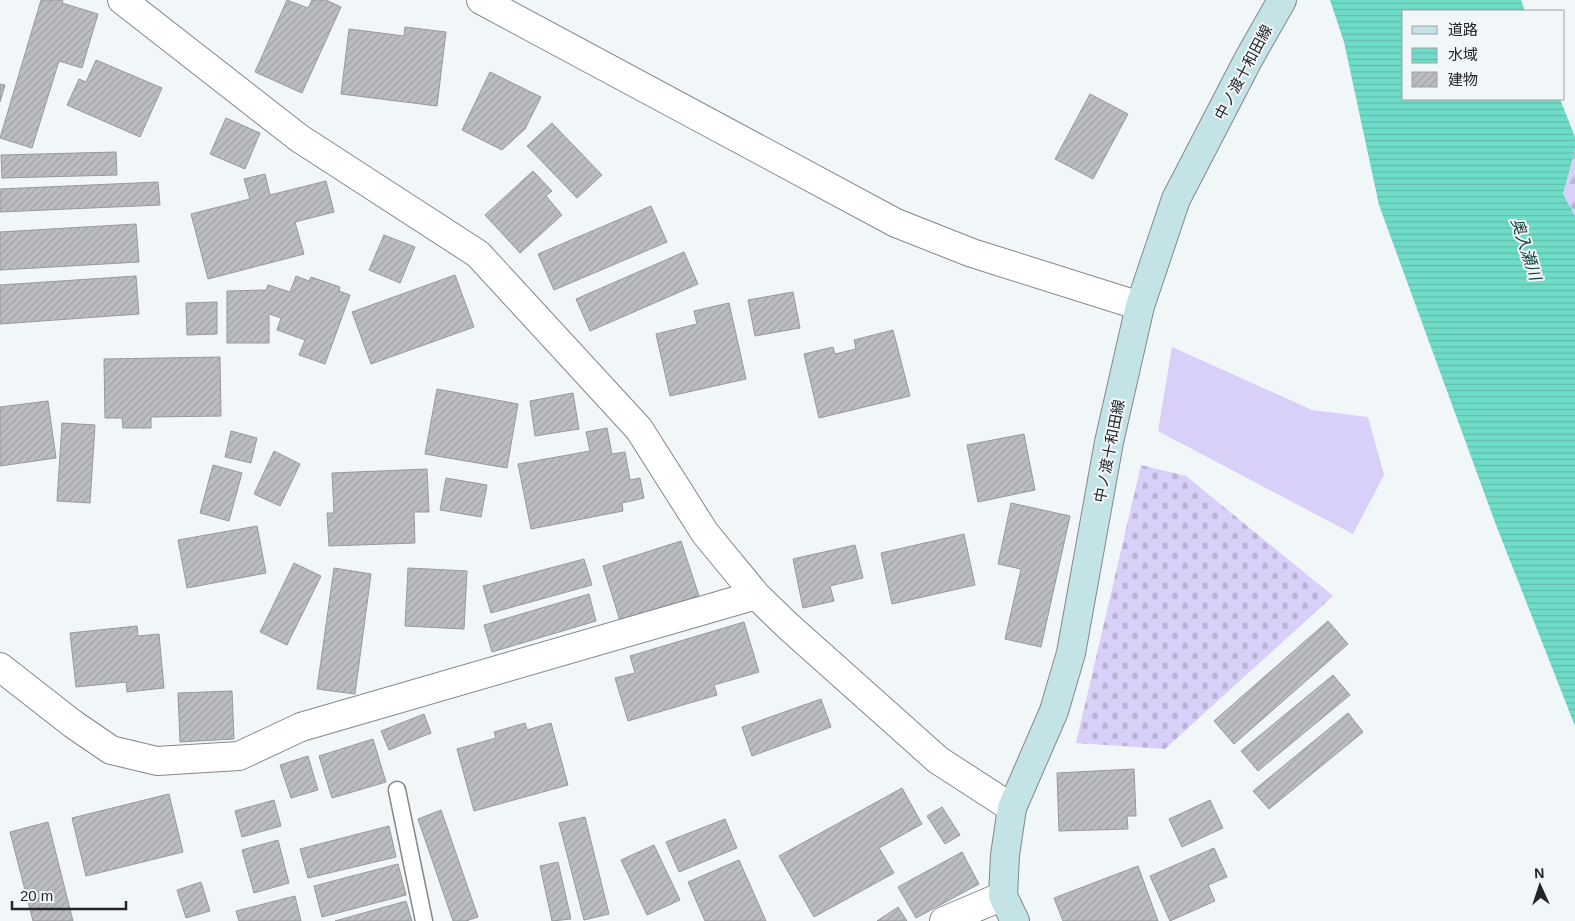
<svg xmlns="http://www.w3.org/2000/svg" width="1575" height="921" font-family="Helvetica,'Noto Sans JP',sans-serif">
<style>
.forest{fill:url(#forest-firs)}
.cemetery{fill:url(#cemetery-stones)}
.garden{fill:#d8d0f9}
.water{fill:url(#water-rules)}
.building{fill:url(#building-hatch);stroke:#97999d}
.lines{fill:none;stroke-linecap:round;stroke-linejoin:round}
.service-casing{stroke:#84888a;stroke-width:19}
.minor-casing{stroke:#84888a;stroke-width:30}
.secondary-casing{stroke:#84888a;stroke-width:30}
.service{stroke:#fff;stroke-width:16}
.minor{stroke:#fff;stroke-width:28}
.secondary{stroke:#c4e3e7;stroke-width:28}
.labels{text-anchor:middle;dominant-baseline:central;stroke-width:4;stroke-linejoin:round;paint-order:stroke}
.street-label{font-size:15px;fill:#242526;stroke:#f1f6f8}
.water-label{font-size:16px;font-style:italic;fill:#14453c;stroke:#f1f6f8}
</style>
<defs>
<pattern id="forest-firs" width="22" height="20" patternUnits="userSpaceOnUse" patternTransform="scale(1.25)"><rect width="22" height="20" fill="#d8d0f9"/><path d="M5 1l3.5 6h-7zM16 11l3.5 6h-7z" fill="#b9b2d5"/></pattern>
<pattern id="cemetery-stones" width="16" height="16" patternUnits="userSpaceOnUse" patternTransform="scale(1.25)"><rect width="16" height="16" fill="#d8d0f9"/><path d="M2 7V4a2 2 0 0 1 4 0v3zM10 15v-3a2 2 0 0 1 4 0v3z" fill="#b9b2d5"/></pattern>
<pattern id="water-rules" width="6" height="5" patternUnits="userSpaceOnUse" patternTransform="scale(1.25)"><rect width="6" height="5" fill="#6fdcc7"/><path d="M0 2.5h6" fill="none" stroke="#60bdab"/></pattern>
<pattern id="building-hatch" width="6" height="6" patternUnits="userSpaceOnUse" patternTransform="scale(1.25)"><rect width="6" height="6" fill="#bbbdc1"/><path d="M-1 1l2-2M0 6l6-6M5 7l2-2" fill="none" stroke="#a1a2a6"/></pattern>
</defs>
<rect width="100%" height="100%" fill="#f1f6f8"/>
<path class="forest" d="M1575,150V216L1563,194Z"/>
<path class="cemetery" d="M1141,465L1186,476L1333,596L1165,749L1076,743Z"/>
<path class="garden" d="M1172,347L1312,410L1368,417L1384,475L1353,534L1158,431Z"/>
<path class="water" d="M1330,0H1521L1525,11H1404V99H1560L1575,137V150L1563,194L1575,216V726L1496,525L1379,205L1344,42Z"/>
<path class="building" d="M41,0H63L62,3L98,14L82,68L59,61L32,148L0,138Z
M287,0L308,8L312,0H326L341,7L302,93L255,72Z
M405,27L446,32L437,106L341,94L349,29L404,36Z
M96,60L162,88L140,137L67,105L79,79L86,82Z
M490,72L541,97L525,129L502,150L462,130Z
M0,84L5,85L0,102Z
M1090,94L1128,114L1093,179L1055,159Z
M226,118L260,133L245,169L210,154Z
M552,123L602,175L577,198L527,146Z
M116,152L117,175L2,178L1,155Z
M533,171L552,191L546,196L562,215L520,253L485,215Z
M265,174L270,195L326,181L334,212L295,222L304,254L208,279L191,214L250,199L244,179Z
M158,182L160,205L0,212V189Z
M651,206L667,242L554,290L538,254Z
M136,224L139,262L0,270V232Z
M384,235L415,247L400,283L369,270Z
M684,252L698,284L590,331L576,299Z
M455,275L474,327L371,364L352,312Z
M136,276L139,314L0,324V285Z
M296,276L309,281L311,277L340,287L339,291L350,295L325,364L299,355L305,340L277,330L281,318L269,314V343H227V291L266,290L268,285L290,292Z
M793,292L800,328L755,336L748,300Z
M217,302V334L187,335L186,303Z
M729,303L746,379L670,396L656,334L697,324L694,311Z
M893,330L910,396L819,418L804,354L833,347L835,354L856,349L854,340Z
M220,357L221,416L151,417V428H123L122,418H105L104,359Z
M437,389L518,404L507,468L425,454Z
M573,393L579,429L535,436L530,401Z
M48,401L56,458L0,466V407Z
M62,423L95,425L90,503L57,501Z
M607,428L612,454L625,452L630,480L640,478L644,498L622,503L623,511L531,529L518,464L590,451L586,432Z
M231,431L257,438L251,463L225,457Z
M1024,434L1035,490L978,502L967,445Z
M274,451L300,464L280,506L254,494Z
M213,465L242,473L229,521L200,513Z
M427,469L429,512H414L415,543L329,546L327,513H334L332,473Z
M446,478L487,485L481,517L440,510Z
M1011,503L1070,516L1041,647L1005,639L1021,569L998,564Z
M257,526L266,573L187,588L178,540Z
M964,534L975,585L892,604L881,553Z
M681,541L699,596L620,621L603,566Z
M855,545L863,578L830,586L834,601L803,608L793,559Z
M584,559L592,585L491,613L483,586Z
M294,563L321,576L287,645L260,632Z
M334,568L371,574L355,694L317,689Z
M408,568L467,571L464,629L405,626Z
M589,594L596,621L492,652L484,625Z
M1328,621L1348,644L1234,744L1214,721Z
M744,622L759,672L714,685L717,695L628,721L615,678L635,673L630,656Z
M137,626L138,636L159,634L164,688L127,692L126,682L76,687L70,633Z
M1333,675L1350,695L1258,771L1241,751Z
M232,691L234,739L180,742L178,693Z
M821,699L831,727L752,756L742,727Z
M1348,713L1363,732L1269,809L1253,791Z
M424,714L431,733L389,750L381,731Z
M525,723L527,730L551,723L568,785L474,811L457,749L496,738L494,732Z
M373,739L386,782L332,798L319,756Z
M308,756L318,790L291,798L280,765Z
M1134,769L1136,816H1127L1128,829L1059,831L1057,773Z
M902,788L922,824L879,848L894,873L814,917L779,856Z
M169,794L183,852L86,876L72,818Z
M274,800L281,826L242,837L235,811Z
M1210,800L1223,828L1182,847L1169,819Z
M942,807L960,835L945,844L927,816Z
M441,810L478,917L466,921H453L418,819Z
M585,817L609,914L584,920L559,823Z
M725,819L737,848L679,872L666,842Z
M48,822L73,921H33L10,832Z
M389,826L396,857L308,878L300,849Z
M278,840L289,883L254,893L242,850Z
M654,845L680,900L647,915L621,860Z
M1214,848L1227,877L1208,885L1215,901L1170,921L1150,876Z
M962,852L979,884L916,918L898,887Z
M739,860L766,921H705L688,882Z
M558,862L571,919L552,921L540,866Z
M398,864L406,895L322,917L314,886Z
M1138,866L1158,921H1063L1054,898Z
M201,882L210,911L186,918L177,890Z
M295,896L301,921H239L236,911Z
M406,901L412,921H335Z
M898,907L907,921H877Z"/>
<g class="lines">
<defs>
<path id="service" d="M397,790L424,921"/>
<path id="minor" d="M122,0L299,138L478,254L639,429L705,533L756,595L788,626L938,760L1012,808
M481,0L896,223L972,253L1140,306
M0,667L73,724L111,750L157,761L239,756L301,727L756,595
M944,921L1003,896"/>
<path id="secondary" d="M1015,921L1003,896L1005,855L1012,808L1054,711L1071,653L1109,442L1140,306L1176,199L1248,60L1282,0"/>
</defs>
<use href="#service" class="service-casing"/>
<use href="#minor" class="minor-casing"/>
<use href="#secondary" class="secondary-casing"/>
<use href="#service" class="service"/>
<use href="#minor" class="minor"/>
<use href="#secondary" class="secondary"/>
</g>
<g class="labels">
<g class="street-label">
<text transform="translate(1243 72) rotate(-62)">中ノ渡十和田線</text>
<text transform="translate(1109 451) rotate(-79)">中ノ渡十和田線</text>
</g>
<g class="water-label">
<text transform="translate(1526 249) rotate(72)">奥入瀬川</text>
</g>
</g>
<rect x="1402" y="10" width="162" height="90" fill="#f1f6f8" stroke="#9fa2a4"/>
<rect x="1412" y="26" width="25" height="8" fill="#c4e3e7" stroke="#9fa2a4"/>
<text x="1448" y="35" font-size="15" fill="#242526">道路</text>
<rect x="1412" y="48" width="25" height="15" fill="url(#water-rules)" stroke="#9fa2a4"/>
<text x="1448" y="60" font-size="15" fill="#242526">水域</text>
<rect x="1412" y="72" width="25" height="15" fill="url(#building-hatch)" stroke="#9fa2a4"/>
<text x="1448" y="85" font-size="15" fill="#242526">建物</text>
<g transform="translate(1540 886) rotate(357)" stroke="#f1f6f8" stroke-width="4" paint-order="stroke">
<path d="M0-4L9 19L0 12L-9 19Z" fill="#242526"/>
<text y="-8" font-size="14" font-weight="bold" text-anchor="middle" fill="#242526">N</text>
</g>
<path d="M12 901v8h114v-8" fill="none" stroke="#242526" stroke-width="2.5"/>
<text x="20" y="901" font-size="15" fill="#242526" stroke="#f1f6f8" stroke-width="4" paint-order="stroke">20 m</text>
</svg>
